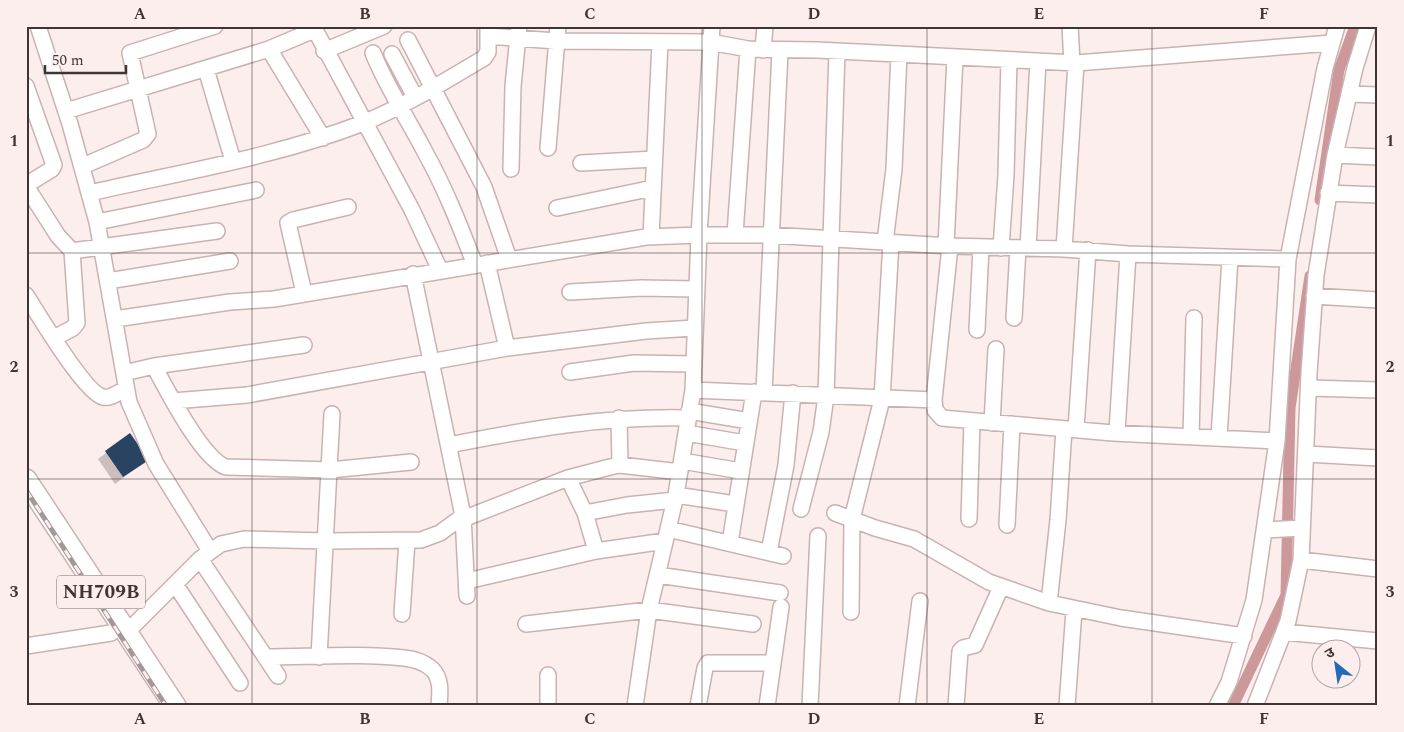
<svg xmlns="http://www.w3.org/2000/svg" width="1404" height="732" font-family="Spectral,'Noto Sans Devanagari',serif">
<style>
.shadow{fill:#0003}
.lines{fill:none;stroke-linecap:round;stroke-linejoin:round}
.canal{stroke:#cc9899;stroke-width:11}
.building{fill:#294362}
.minor-casing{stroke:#c9b2b2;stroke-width:18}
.highway-casing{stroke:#c9b2b2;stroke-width:24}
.minor{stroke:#fff;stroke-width:15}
.highway{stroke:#fff;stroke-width:21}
.rail-casing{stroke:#a49797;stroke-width:5}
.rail{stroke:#fdeeee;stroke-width:3;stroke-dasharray:9;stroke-linecap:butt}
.grid{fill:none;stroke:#3f3535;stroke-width:1;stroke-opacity:0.55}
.labels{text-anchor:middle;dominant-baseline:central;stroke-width:5;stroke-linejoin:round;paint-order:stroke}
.shield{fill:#fdeeee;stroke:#786c6c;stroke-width:1}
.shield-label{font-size:19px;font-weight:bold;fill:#3f3535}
.neatline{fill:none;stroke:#3f3535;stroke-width:2}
.grid-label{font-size:16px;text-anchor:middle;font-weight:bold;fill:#3f3535}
</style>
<rect width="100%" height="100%" fill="#fdeeee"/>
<path class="shadow" d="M130,435L147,460L115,484L98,459Z"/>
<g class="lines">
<path class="canal" d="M1320,200L1339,70L1355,26
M1233,706L1286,595L1290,408L1310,276"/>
</g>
<path class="building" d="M130,433L149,460L123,477L105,451Z"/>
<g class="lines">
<defs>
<path id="minor" d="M38,26L70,124L97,222L129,402L156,464L210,551
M313,26L412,210L440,270
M1070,26L1072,63
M488,36L556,41L710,42L748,49L817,50L1076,63L1332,43
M408,40L484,187L509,259
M269,49L323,138
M763,50L765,26
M324,51L384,26
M373,53C387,88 408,119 425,152C445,188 460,226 475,265
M392,54L415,97
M206,69L233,161
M26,86L54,165L52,169L26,185
M1351,94L1378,95
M66,111L269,49L314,30
M548,148L558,26
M1335,155L1378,157
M581,163L654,159
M83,166L143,140L148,134L130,53L215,26
M511,169L513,86L519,26
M26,186L58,236L72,251L217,231
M90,193C181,172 276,157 363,123C405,106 445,81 484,58L488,52V26
M1328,193L1378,195
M557,208L653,188
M97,222L256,190
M735,234L748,49
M651,237L660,42
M885,242L894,169L899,54
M946,246L955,57
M950,246L934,400L935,410L942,418L1113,433L1277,441
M1001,248L1006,175L1009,60
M1028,248L1038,61
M1064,249L1076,63
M487,263L507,348
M413,274L463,516L468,517L568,478L610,467L620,465L680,472
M108,281L230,261
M570,292L641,288L696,289
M304,293L288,223L293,220L348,207
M26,295C38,314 85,393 103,397C110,399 119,392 125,389
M1314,296L1378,300
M1014,318L1018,248
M115,319L230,302L274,299L646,237L699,235H770L950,246L1064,249L1128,254L1288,259
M977,330L981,247
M54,338L73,328L77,323L72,251
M154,366L304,345
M570,372L634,363L693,364
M124,373L154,366C167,390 202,459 226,467L330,470L411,462
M1309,388L1378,390
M693,390L934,400
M764,392L780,51
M173,401L247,395L507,348L646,331L694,328
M689,411L749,421
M619,418L620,465
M992,423L996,349
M1076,429L1088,250
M1117,432L1128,254
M686,433L745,443
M1191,437L1194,318
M1219,438L1230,258
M449,445C530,429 605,416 688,418
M1307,454L1378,458
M682,461L741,471
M568,478L585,513L596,551
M676,495L735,504
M801,509L821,432L826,396L837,51
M585,513L627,505L675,500
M835,513L875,528L914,539L989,582L1049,603L1121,618L1244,636
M463,516L467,596
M969,519L972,422
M1007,525L1012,424
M668,529L783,556
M1265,530L1302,528
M730,543L754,392
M769,552L786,465L793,393
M200,559L278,676
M1301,560L1378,569
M658,575L780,593
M467,581L596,551L665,541
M175,584L240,683
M1049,603L1058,520L1064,429
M851,612L852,519L882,399L891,242
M402,614L407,541
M526,624L649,610L753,624
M127,632L200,559L221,544L244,539L327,541L421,540L440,533L463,516
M1284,632L1378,641
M26,646L111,633
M265,657C309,657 360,653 404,658C414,659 424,662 432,669C442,679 440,693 439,706
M319,657L332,414
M548,675V706
M635,706L649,610L676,495L693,390L699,235L712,26
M698,706L705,668L708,663H773
M767,706L781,607
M810,706L818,536
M907,706L920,601
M956,706L960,651L963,648L975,645L1001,587
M1067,706L1074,610
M1217,706L1229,682L1254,600L1277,441L1288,259L1325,68L1337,26
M1255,706L1288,621L1301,560L1309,373L1316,275L1335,155L1355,68L1368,26"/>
<path id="highway" d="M26,480L175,706"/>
</defs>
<use href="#minor" class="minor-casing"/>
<use href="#highway" class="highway-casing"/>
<use href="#minor" class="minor"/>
<use href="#highway" class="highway"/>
<defs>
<path id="rail" d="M26,490L166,706"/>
</defs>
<use href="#rail" class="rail-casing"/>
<use href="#rail" class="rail"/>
</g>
<path class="grid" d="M252,26V706M477,26V706M702,26V706M927,26V706M1152,26V706M26,253H1378M26,479H1378"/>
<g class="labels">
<rect class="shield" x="57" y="575.5" width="88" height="33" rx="4"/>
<g class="shield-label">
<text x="101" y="592">NH709B</text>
</g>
</g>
<rect width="1404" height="732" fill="none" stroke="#fdeeee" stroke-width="55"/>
<g transform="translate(1336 664) rotate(330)"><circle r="24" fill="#fdeeee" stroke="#b1a4a4"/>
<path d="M0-4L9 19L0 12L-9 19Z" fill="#216bba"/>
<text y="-8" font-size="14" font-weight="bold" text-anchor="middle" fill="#3f3535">उ</text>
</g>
<path d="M45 65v8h81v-8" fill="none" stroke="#3f3535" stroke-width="2.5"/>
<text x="52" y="65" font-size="15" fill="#3f3535" stroke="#fdeeee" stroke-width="4" paint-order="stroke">50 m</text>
<rect x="28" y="28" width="1348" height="676" class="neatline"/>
<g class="grid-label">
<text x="140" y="19">A</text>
<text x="365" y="19">B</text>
<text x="590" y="19">C</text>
<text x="814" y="19">D</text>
<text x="1039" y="19">E</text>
<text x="1264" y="19">F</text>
<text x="14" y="146">1</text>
<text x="1390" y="146">1</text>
<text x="14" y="372">2</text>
<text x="1390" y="372">2</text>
<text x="14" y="597">3</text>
<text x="1390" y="597">3</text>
<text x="140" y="724">A</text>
<text x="365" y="724">B</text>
<text x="590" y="724">C</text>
<text x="814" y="724">D</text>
<text x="1039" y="724">E</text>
<text x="1264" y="724">F</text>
</g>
</svg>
